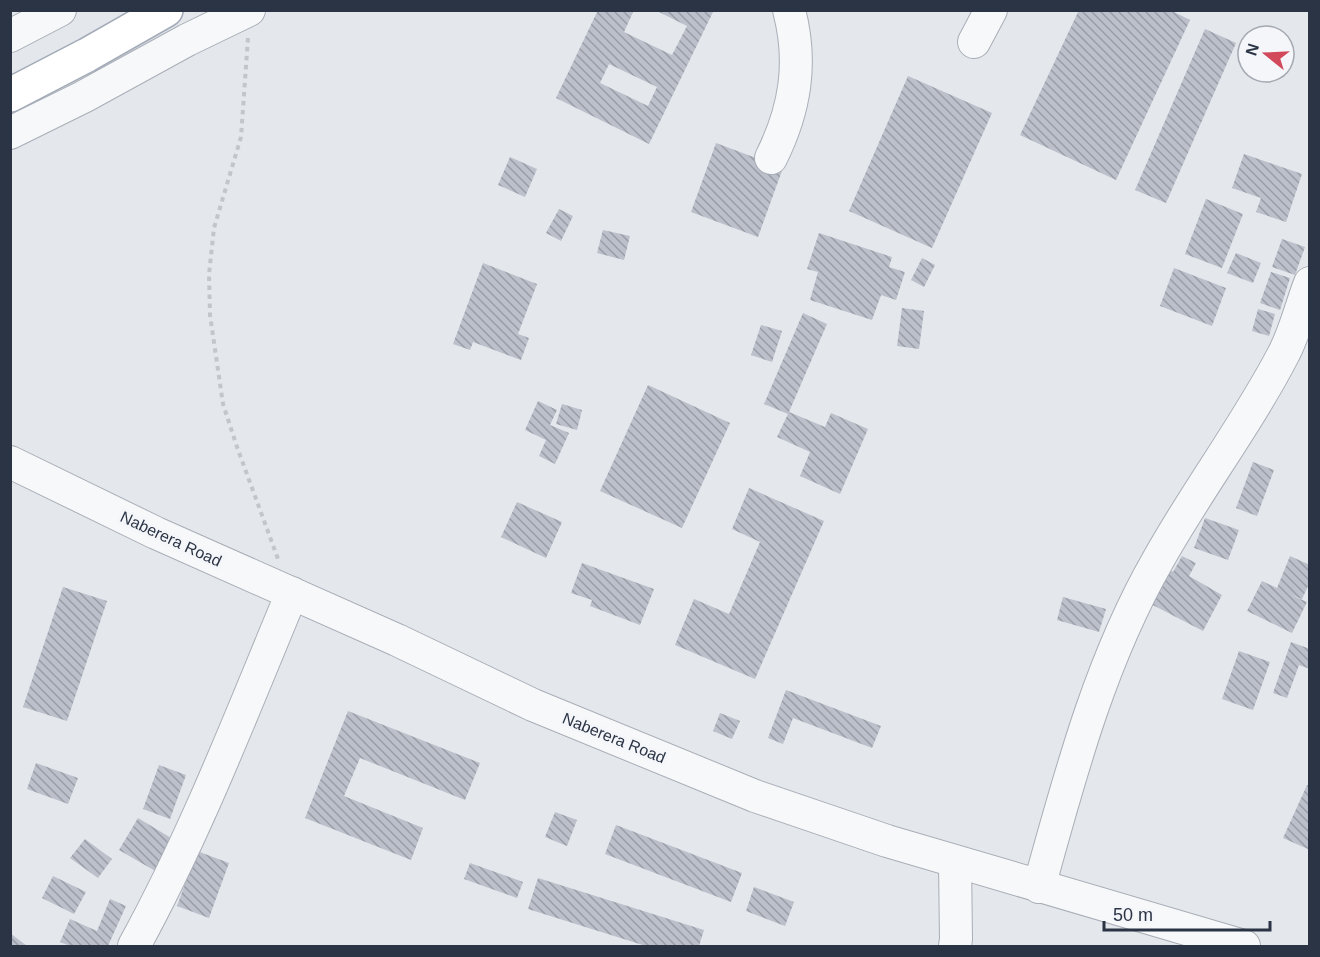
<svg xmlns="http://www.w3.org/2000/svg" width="1320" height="957" font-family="Arial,sans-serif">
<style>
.building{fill:url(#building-back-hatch);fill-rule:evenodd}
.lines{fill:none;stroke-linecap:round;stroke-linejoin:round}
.minor-casing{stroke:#a9aeb7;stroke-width:34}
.major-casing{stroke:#a3abb8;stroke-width:36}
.path{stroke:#c2c5cb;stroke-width:4;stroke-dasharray:4.5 4.5;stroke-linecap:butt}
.minor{stroke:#f7f8fa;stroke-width:32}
.major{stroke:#fff;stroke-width:33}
.labels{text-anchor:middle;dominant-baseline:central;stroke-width:6;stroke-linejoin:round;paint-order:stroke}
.street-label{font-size:16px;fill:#2b3445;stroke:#f4f6f9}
</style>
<defs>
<pattern id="building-back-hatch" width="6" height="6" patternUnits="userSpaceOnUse" patternTransform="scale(1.5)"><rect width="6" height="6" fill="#bbc0ca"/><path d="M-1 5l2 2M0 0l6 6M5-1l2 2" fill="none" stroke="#989da6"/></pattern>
</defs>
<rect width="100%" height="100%" fill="#e4e7ec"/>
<path class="building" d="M598,10H634L624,32L672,55L687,26L655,10H714L649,144L556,98ZM609,64L657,87L648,106L600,83Z
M1079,10H1170L1190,20L1116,180L1020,135Z
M1205,29L1236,43L1166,203L1135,190Z
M908,76L992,113L932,248L849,211Z
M716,143L783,168L758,237L691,212Z
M1244,154L1302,174L1286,222L1256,212L1261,198L1232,188Z
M510,157L537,169L525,197L498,185Z
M1206,199L1243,214L1222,268L1185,254Z
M559,209L573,216L561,241L546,233Z
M603,230L630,236L624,260L597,253Z
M819,233L892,257L889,267L905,272L896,300L881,295L872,320L810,300L818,272L807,269Z
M1282,239L1305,247L1295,275L1272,267Z
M1236,253L1261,263L1253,283L1227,273Z
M922,258L935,265L924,287L911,280Z
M483,263L537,284L518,334L529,338L521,360L473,342L470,350L453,344Z
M1174,268L1226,288L1212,326L1160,306Z
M1271,272L1290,278L1280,310L1260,303Z
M902,308L924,311L919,349L897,346Z
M1258,309L1275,314L1269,336L1252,331Z
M803,313L827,324L789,412L825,427L831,413L868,429L840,494L800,476L810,452L777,437L788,414L764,404Z
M761,325L782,331L772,362L751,355Z
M648,385L730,423L682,528L600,491Z
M538,401L557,410L550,425L569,433L555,464L539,456L546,440L525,430Z
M562,404L582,410L577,430L556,424Z
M1253,462L1274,470L1257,516L1236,508Z
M749,488L824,521L755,679L675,645L694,599L729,614L760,542L732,529Z
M517,502L562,522L546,558L501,537Z
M1205,518L1239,530L1228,560L1194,548Z
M1182,556L1196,563L1189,576L1222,595L1203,631L1145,601L1164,566L1173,572Z
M1290,556L1310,565V582L1302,599L1289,594L1307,602L1292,633L1247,611L1262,581L1277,588Z
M582,563L654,589L640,625L590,606L592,600L571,593Z
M63,587L107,601L67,721L23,707Z
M1063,597L1106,609L1099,632L1057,620Z
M1291,642L1310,649V669L1299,665L1287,698L1273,693Z
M1239,651L1270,662L1253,710L1222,699Z
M786,690L881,726L872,748L793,718L783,744L768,738Z
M348,711L480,763L465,800L360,758L344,796L423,828L411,860L305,818Z
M720,713L740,721L732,739L713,731Z
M36,763L78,778L68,804L27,789Z
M159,765L186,775L170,819L143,809Z
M1307,785L1310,786V850L1283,838Z
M555,812L577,820L567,846L545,837Z
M138,818L176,841L157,872L119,850Z
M616,825L742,873L731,902L605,854Z
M85,839L112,859L98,878L70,858Z
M197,851L229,863L209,918L177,906Z
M470,863L523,882L517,898L464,879Z
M53,876L86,892L74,914L42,898Z
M538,878L704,930L699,946H646L528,909Z
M754,887L794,902L785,926L746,911Z
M110,899L126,906L108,946H70L60,942L70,919L97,931Z
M10,933L27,946H10Z"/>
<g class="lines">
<defs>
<path id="minor" d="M10,36L60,10
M974,42L991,10
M10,133L83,97L187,40L249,10
M771,158C795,110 803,63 789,10
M10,462L156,533L397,640L533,705L755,796L887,841L1244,946
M1039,887C1070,775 1100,661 1158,560C1197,490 1246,426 1283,355C1295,333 1301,306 1310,283
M134,946C196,833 242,713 292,593
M955,946L956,939L955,862"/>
<path id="major" d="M10,95L87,55L166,10"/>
</defs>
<use href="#minor" class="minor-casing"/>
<use href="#major" class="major-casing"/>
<path class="path" d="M248,38L241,137L214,228L209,274L210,315L223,404L237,447L278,559"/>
<use href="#minor" class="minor"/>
<use href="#major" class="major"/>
</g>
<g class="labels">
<g class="street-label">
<text transform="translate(171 539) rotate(25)">Naberera Road</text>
<text transform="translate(614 738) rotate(22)">Naberera Road</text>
</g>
</g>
<rect width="1320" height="957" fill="none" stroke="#2b3445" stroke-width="24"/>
<g transform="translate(1266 54) rotate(288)"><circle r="28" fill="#f4f6f9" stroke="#a4a8b1" stroke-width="1.5"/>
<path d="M0-4.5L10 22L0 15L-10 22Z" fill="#d1495b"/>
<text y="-9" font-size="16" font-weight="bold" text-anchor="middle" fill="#2b3445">N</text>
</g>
<path d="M1104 921v9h166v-9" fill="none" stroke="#2b3445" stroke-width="3"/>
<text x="1113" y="921" font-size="18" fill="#2b3445" stroke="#f4f6f9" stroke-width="4.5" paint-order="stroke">50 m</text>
</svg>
